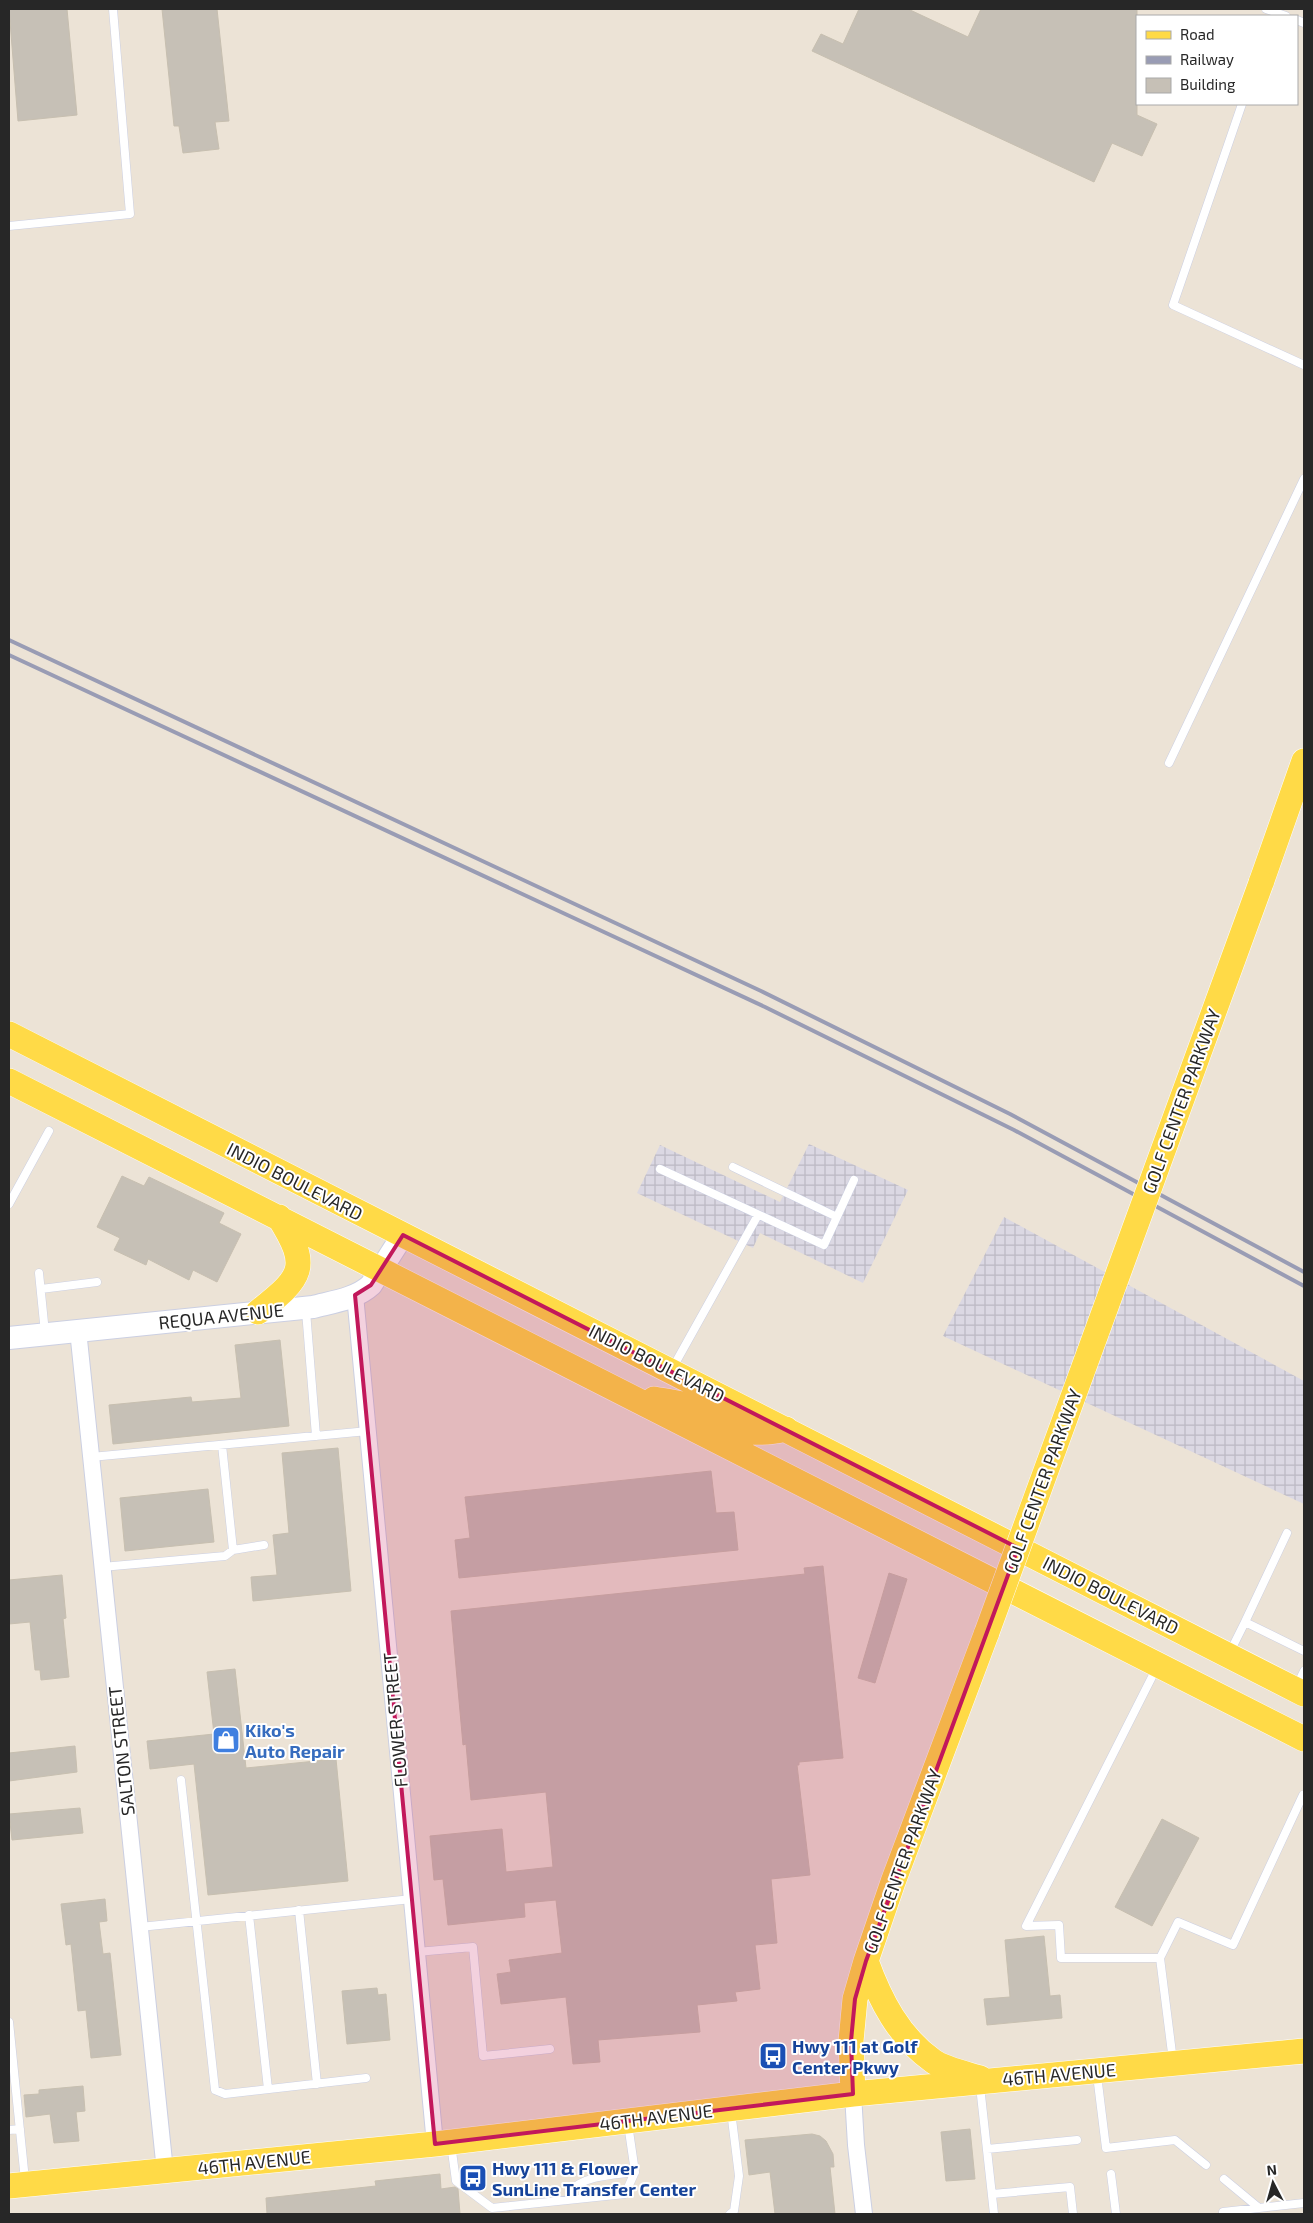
<svg xmlns="http://www.w3.org/2000/svg" width="1313" height="2223" font-family="'Exo 2',sans-serif">
<style>
.industrial{fill:url(#industrial-grid)}
.building{fill:#c6c0b6;stroke:#c7bfb0}
.lines{fill:none;stroke-linecap:round;stroke-linejoin:round}
.lane-casing{stroke:#cbcfe2;stroke-width:9}
.street-casing{stroke:#cbcfe2;stroke-width:18}
.secondary-casing{stroke:#cbcfe2;stroke-width:24}
.primary-casing{stroke:#fff;stroke-width:26}
.lane{stroke:#fff;stroke-width:8}
.street{stroke:#fff;stroke-width:16}
.secondary{stroke:#fff;stroke-width:22}
.primary{stroke:#ffda47;stroke-width:25}
.rail{stroke:#999cb4;stroke-width:4}
.primary-bridge-casing{stroke:#fff;stroke-width:26;stroke-linecap:butt}
.primary-bridge{stroke:#ffda47;stroke-width:25}
.marked{fill:#c2185b;fill-opacity:0.2;stroke:#c2185b;stroke-width:4;stroke-linejoin:round}
.labels{text-anchor:middle;dominant-baseline:central;stroke-width:4;stroke-linejoin:round;paint-order:stroke}
.street-label{font-size:18px;fill:#272727;stroke:#fff}
.shop-label{font-size:18px;font-weight:bold;fill:#366cbe;stroke:#fff;text-anchor:start}
.transit-label{font-size:18px;font-weight:bold;fill:#164399;stroke:#fff;text-anchor:start}
</style>
<defs>
<pattern id="industrial-grid" width="8" height="8" patternUnits="userSpaceOnUse" patternTransform="scale(1.25)"><rect width="8" height="8" fill="#dbd8e3"/><path d="M0 4h8M4 0v8" fill="none" stroke="#bcb9c3"/></pattern>
</defs>
<rect width="100%" height="100%" fill="#ece3d6"/>
<path class="industrial" d="M809,1144L908,1190L863,1283L760,1233L753,1248L637,1193L660,1145L780,1202Z
M1004,1217L1304,1381V1504L943,1336Z"/>
<path class="building" d="M9,9H67L77,115L18,121Z
M162,9H217L229,121L215,122L219,149L183,153L179,126H174Z
M859,9H908L968,37L981,9H1137V115L1157,124L1142,156L1112,143L1094,182L812,51L821,34L843,44Z
M122,1176L144,1186L149,1177L224,1213L219,1223L241,1234L217,1282L193,1270L189,1280L148,1259L146,1265L114,1250L120,1238L97,1227Z
M280,1340L289,1426L113,1444L109,1405L191,1397L192,1402L241,1398L235,1345Z
M338,1448L351,1591L253,1601L251,1577L277,1575L273,1535L289,1533L282,1453Z
M711,1471L716,1513L734,1512L738,1550L459,1578L455,1540L470,1538L465,1497Z
M208,1489L214,1542L125,1551L120,1498Z
M823,1566L843,1758L799,1762V1765H797L810,1875L771,1879L777,1943L755,1945L760,1989L735,1992L737,2001L697,2005L700,2032L598,2040L600,2062L573,2064L566,1997L501,2004L497,1974L511,1972L509,1960L562,1953L556,1900L524,1903L525,1917L448,1925L443,1879L434,1880L430,1836L502,1829L506,1872L553,1867L546,1792L471,1800L466,1744L463,1745L451,1611L805,1574L804,1568Z
M889,1573L907,1579L875,1683L858,1678Z
M62,1575L66,1618L63,1619L69,1677L41,1680L40,1670H35L30,1622L9,1624V1580Z
M235,1669L246,1768L336,1759L348,1881L208,1895L194,1764L150,1769L147,1741L214,1734L207,1672Z
M75,1746L77,1772L9,1781V1753Z
M80,1808L83,1833L12,1840L9,1814Z
M1162,1819L1199,1838L1152,1926L1115,1907Z
M105,1899L107,1921L99,1922L103,1954L110,1953L121,2055L91,2058L86,2010L78,2011L71,1944L66,1945L61,1904Z
M1044,1936L1050,1996L1060,1995L1062,2018L987,2025L984,1999L1010,1997L1005,1940Z
M377,1988L378,1995L386,1994L390,2040L347,2044L342,1991Z
M83,2086L85,2111L76,2112L79,2141L54,2143L50,2114L26,2117L24,2095L39,2094V2090Z
M970,2129L975,2179L946,2181L941,2132Z
M812,2134L820,2136L826,2141L833,2154L834,2167H830L835,2214H775L770,2172L749,2175L745,2140Z
M440,2174L441,2189L455,2187L458,2189L460,2214H267L266,2198L376,2186L375,2181Z"/>
<g class="lines">
<defs>
<path id="lane" d="M1266,9L1286,16
M1297,20L1304,23
M1242,104L1173,305L1304,365
M9,226L130,214L113,9
M1169,763L1304,479
M733,1167L837,1217
M660,1169L824,1245L854,1180
M9,1204L49,1131
M39,1273L45,1333
M41,1289L97,1282
M306,1311L316,1436
M672,1369L758,1215
M222,1445L233,1550
M91,1457L368,1431
M102,1567L225,1556L233,1550L264,1545
M1245,1622L1287,1533
M1230,1652L1245,1622L1304,1651
M1156,1669L1026,1926L1059,1925L1061,1958H1160L1173,2061
M1296,1687L1304,1671
M181,1780L215,2090L225,2094L366,2078
M299,1910L317,2084
M249,1915L268,2089
M140,1927L412,1899
M417,1952L473,1947L483,2056L550,2049
M1160,1958L1178,1922L1233,1945L1303,1795L1304,1796
M9,2022L25,2180
M1097,2075L1106,2148L1175,2140L1206,2165
M980,2086L994,2214
M9,2130L20,2129
M451,2144L456,2181L492,2208L625,2194L635,2172L628,2124
M987,2149L1077,2140
M1111,2174L1116,2214
M1224,2179L1259,2208L1304,2203
M992,2194L1070,2187L1073,2214
M571,2199V2190C586,2175 615,2175 635,2172
M730,2214L734,2211L739,2176L731,2111
M1223,2214V2212L1259,2208"/>
<path id="street" d="M355,1295L435,2144
M78,1330L165,2171
M853,2094L856,2145L864,2214"/>
<path id="secondary" d="M9,1338L313,1307C332,1302 356,1299 371,1285L403,1235"/>
<path id="primary" d="M1261,883L1304,761
M9,1034L1304,1694
M9,1081L1304,1739
M258,1312C302,1277 311,1268 279,1217
M654,1399C665,1401 678,1402 689,1406C730,1421 738,1440 786,1429
M866,1961C880,2000 899,2037 933,2061C944,2069 967,2074 980,2078
M853,2094L851,2041L855,1999L866,1961L893,1882L987,1632
M9,2186L435,2144L853,2094L1304,2051"/>
</defs>
<use href="#lane" class="lane-casing"/>
<use href="#street" class="street-casing"/>
<use href="#secondary" class="secondary-casing"/>
<use href="#primary" class="primary-casing"/>
<use href="#lane" class="lane"/>
<use href="#street" class="street"/>
<use href="#secondary" class="secondary"/>
<use href="#primary" class="primary"/>
<path class="rail" d="M9,640L761,991L1010,1114L1304,1272
M9,655L765,1007L1014,1130L1304,1286"/>
<defs>
<path id="primary-bridge" d="M987,1632L1261,883"/>
</defs>
<use href="#primary-bridge" class="primary-bridge-casing"/>
<use href="#primary-bridge" class="primary-bridge"/>
</g>
<path class="marked" d="M403,1235L1018,1548L866,1961L855,1999L851,2041L853,2094L435,2144L355,1295L371,1285Z"/>
<defs>
<symbol id="shop-square" viewBox="-11 -11 22 22"><rect x="-9" y="-9" width="18" height="18" rx="4" fill="#3f7fe0" stroke="#fff"/><path d="M-5-2.5h2.3a2.7 3.5 0 0 1 5.4 0H5L5.5 6h-11ZM-1.5-2.5h3a1.5 2.3 0 0 0-3 0Z" fill="#fff"/></symbol>
<symbol id="bus-square" viewBox="-11 -11 22 22"><rect x="-9" y="-9" width="18" height="18" rx="4" fill="#1a4fb4" stroke="#fff"/><path d="M-5-6H5V4H4V6H2V4H-2V6H-4V4H-5ZM-3.5-4V0h7V-4ZM-3.5 1.2v1.5H-2V1.2ZM2 1.2v1.5H3.5V1.2Z" fill="#fff"/></symbol>
</defs>
<g fill-rule="evenodd">
<use href="#shop-square" x="210" y="1724" width="32" height="32"/>
<use href="#bus-square" x="757" y="2040" width="32" height="32"/>
<use href="#bus-square" x="457" y="2162" width="32" height="32"/>
</g>
<g class="labels">
<g class="street-label">
<text transform="translate(1181 1101) rotate(-70)">GOLF CENTER PARKWAY</text>
<text transform="translate(295 1181) rotate(27)">INDIO BOULEVARD</text>
<text transform="translate(221 1316) rotate(-6)">REQUA AVENUE</text>
<text transform="translate(657 1363) rotate(27)">INDIO BOULEVARD</text>
<text transform="translate(1042 1481) rotate(-70)">GOLF CENTER PARKWAY</text>
<text transform="translate(1111 1595) rotate(27)">INDIO BOULEVARD</text>
<text transform="translate(395 1720) rotate(-95)">FLOWER STREET</text>
<text transform="translate(121 1751) rotate(-96)">SALTON STREET</text>
<text transform="translate(902 1861) rotate(-70)">GOLF CENTER PARKWAY</text>
<text transform="translate(1059 2074) rotate(-5)">46TH AVENUE</text>
<text transform="translate(656 2117) rotate(-7)">46TH AVENUE</text>
<text transform="translate(254 2162) rotate(-6)">46TH AVENUE</text>
</g>
<g class="shop-label">
<text x="245" y="1730">Kiko's<tspan x="245" dy="21">Auto Repair</tspan></text>
</g>
<g class="transit-label">
<text x="792" y="2046">Hwy 111 at Golf<tspan x="792" dy="21">Center Pkwy</tspan></text>
<text x="492" y="2168">Hwy 111 &amp; Flower<tspan x="492" dy="21">SunLine Transfer Center</tspan></text>
</g>
</g>
<rect width="1313" height="2223" fill="none" stroke="#272727" stroke-width="20"/>
<rect x="1136" y="15" width="162" height="90" fill="#ffffff" stroke="#a9a9a9"/>
<rect x="1146" y="31" width="25" height="8" fill="#ffda47" stroke="#a9a9a9"/>
<text x="1180" y="40" font-size="15" fill="#272727">Road</text>
<rect x="1146" y="56" width="25" height="8" fill="#999cb4" stroke="#a9a9a9"/>
<text x="1180" y="65" font-size="15" fill="#272727">Railway</text>
<rect x="1146" y="78" width="25" height="15" fill="#c6c0b6" stroke="#a9a9a9"/>
<text x="1180" y="90" font-size="15" fill="#272727">Building</text>
<g transform="translate(1273 2183) rotate(354)" stroke="#ffffff" stroke-width="4" paint-order="stroke">
<path d="M0-4L9 19L0 12L-9 19Z" fill="#272727"/>
<text y="-8" font-size="14" font-weight="bold" text-anchor="middle" fill="#272727">N</text>
</g>
</svg>
